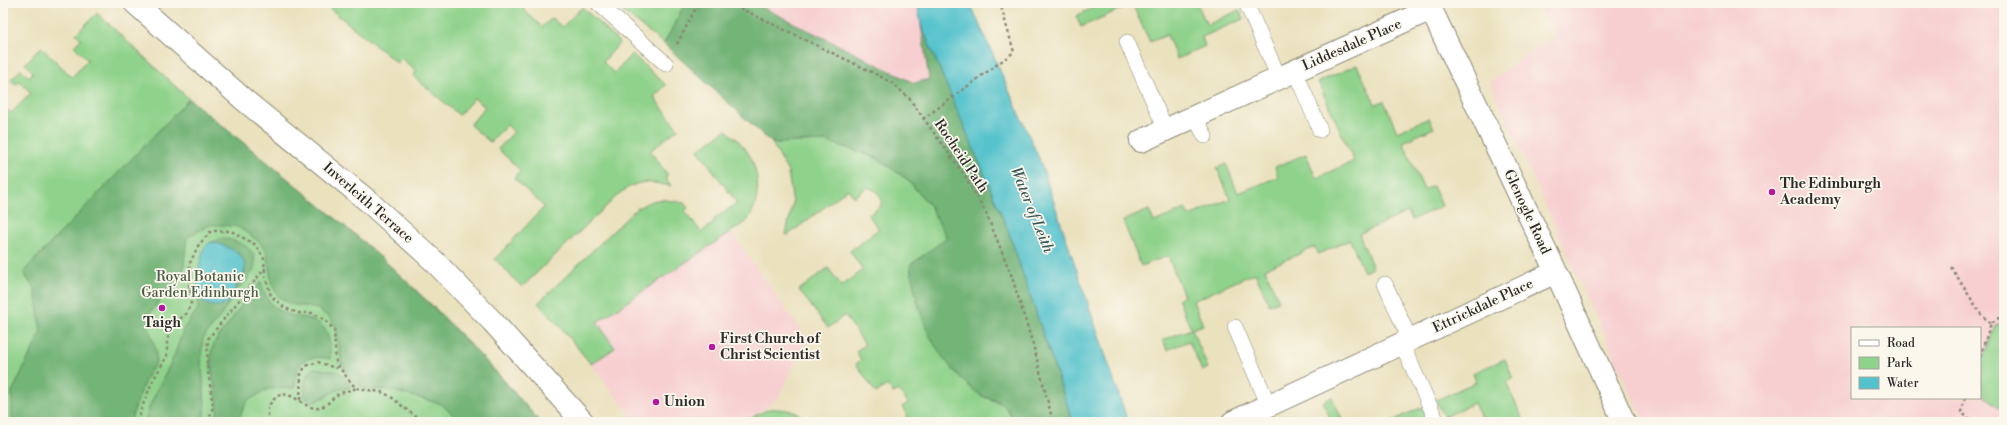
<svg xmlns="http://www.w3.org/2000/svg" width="2007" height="425" font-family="'Libre Bodoni',serif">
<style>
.built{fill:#f7cfd1;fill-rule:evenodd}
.green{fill:#8fd28b;stroke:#5d7e5b}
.forest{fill:#73b477;stroke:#4f7051}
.water{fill:#54c2cc;stroke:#40767c}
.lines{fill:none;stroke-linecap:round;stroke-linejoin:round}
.service-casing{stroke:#8a8674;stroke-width:16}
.minor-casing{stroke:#8a8674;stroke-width:24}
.path{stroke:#8a8674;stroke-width:2.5;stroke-dasharray:3 3;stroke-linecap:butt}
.service{stroke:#fff;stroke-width:15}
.minor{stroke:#fff;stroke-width:22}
.poi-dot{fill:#b5179e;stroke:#fbf7ec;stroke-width:1.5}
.labels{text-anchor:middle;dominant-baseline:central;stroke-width:3.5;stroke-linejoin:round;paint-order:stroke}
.street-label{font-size:14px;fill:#2b2b2b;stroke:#fbf7ec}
.poi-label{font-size:14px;font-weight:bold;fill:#2b2b2b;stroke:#fbf7ec;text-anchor:start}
.park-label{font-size:14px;fill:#495d48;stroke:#fbf7ec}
.water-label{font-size:15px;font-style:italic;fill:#37585b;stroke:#fbf7ec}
</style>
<rect width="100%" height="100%" fill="#fbf7ec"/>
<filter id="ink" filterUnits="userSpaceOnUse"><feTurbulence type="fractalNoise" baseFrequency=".025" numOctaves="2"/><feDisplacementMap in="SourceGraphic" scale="8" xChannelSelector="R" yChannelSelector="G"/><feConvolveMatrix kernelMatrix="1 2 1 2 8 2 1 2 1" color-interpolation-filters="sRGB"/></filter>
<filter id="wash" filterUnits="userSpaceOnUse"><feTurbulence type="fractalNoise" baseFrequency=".012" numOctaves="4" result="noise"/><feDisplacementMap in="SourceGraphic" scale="16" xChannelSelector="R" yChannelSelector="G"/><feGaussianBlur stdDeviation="0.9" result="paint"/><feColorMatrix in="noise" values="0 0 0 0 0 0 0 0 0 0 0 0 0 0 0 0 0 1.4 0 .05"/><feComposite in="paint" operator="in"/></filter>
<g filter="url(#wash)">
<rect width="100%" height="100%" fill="#eae1bd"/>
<path class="built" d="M754,3H917L929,80L913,83Z
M1536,3H2004V422H1644L1490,83L1523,56L1556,36ZM1852,328H1980V398H1852Z
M731,232L809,342L802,348L778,398L745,422H636L591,364L615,348L597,322Z"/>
<path class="green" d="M333,3H527L523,9L542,27L552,18L562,27L582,7L620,43L603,62L614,73L632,54L666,85L654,97L678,129L650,151L668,175L665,177L671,186C647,182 642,178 620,193L522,287L495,259L544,207L514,178L520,170L498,149L514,132L507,125L490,142L470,125L485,107L474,98L459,115L413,76L417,71L401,58L397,63L329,8Z
M612,3H685L664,44Z
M1103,3H1197L1207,25L1239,10L1243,19L1202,37L1205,46L1177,59L1167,35L1150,42L1132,4L1081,27L1076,16Z
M97,13L189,99L360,239L435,308L501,377L540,422H3V122L7,117L3,113V105L11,113L31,93L19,81L16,85L11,80L21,69L29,77L33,72L25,64L41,47L72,77L88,60L74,46L81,39L76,34Z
M1357,65L1375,104L1384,101L1397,132L1429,118L1434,128L1403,142L1424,190L1433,186L1442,206L1412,220L1408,212L1359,234L1373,268L1364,272L1350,240L1318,254L1315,247L1265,269L1279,301L1269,305L1255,273L1193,301L1203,325L1192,329L1208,368L1202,371L1189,341L1167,350L1163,340L1191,329L1178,299L1184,296L1168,256L1141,266L1123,221L1149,210L1154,222L1185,209L1189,216L1230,199L1217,168L1226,164L1238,193L1278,177L1275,167L1306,154L1316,178L1354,161L1318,82Z
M726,130C731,135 738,139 742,145C760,165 763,199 747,221L597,322L615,348L591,364L556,322L538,303L635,210C656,196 661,199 684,203L688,208L685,211L701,232L715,222L713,220L737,203L698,150Z
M826,141L877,158L907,179L930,206L947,238L980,395L1004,405L1012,418L1007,422H900L908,416L902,407L908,403L899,390L893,393L887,385L876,393L856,364L861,360L856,351L865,345L845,315L828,328L799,290L828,268L842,286L863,270L850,251L879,229L868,215L881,206V197L875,190L867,187L854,197L848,189L788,235L786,234L793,203L788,172L772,143Z
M2004,321V411L1980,393V367L1995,327Z
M1505,359L1513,379L1506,382L1524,422H1483L1474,403L1444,417L1436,400L1476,382L1473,373Z
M1332,397L1343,422H1332L1323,402Z
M1422,407L1429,422H1390Z
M770,409C786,409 797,410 809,422H746L756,415Z"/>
<path class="forest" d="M685,3H754L914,83L929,79L921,25L1008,230L1073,422H1007L1012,418C1010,414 1007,408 1004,405C997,399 984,399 976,392C932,354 919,322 910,265L947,238L930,206L907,179L877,158L826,141L772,143L664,44Z
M189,99C246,145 304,191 360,239C425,295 484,358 540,422H461L441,404L393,391L363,388L352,380L342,365L336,327L330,318L318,309L290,304L279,297L272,285L266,251L259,241L238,227L222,225H210L187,237L183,273L177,283L166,293L148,315L149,327L156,352V362L145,380L130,422H12V392L41,332L35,290L23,272Z
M223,238C263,246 264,268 234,292L245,273L239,253L215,242L209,243Z
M261,282C273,331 311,306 326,331C330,339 330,350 330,359C305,354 295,362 295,388L268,389L247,401L237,422H215C221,406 215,389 212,373C207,342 219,338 234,316C243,303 250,293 261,282Z
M198,293L203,302L220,307L231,299L222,314L203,338L201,358L205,403L203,422H145L150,405L174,356L184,328L198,309Z
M314,368L339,372L351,387L337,390L315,402L304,398C305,386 303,375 314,368Z"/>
<path class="water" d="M917,3H970L1039,158L1128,422H1073L1008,230L921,25Z
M215,242C225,247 240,250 244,262C248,271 241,277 237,284C235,288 234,294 232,298C224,311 201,308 198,293C195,282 201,259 204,248L209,243Z"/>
</g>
<g filter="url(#ink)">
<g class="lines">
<defs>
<path id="service" d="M598,3L666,64
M1246,3L1279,78
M1127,42L1166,130
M1295,71L1320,130
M1195,117L1205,136
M1385,284L1410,340
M1235,327L1269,406
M1402,344L1437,422"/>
<path id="minor" d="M135,3L243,99L368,201L435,262L492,321L583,422
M1428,3L1556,272L1624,422
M1141,141L1431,9
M1233,422L1556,272"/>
</defs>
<use href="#service" class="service-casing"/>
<use href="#minor" class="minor-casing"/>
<path class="path" d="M729,3L874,73L892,83L909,98L965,176L986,213L1011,274L1034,348L1053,422
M677,44L697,6L700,3
M923,119L1014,52L1000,3
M1951,267L1982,316L1991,323
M1980,356L1991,323L2004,315
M1965,398L1961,412L1973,422
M300,400L301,373L306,366L318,362L335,368L338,367L337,365
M138,422L141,410L152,382L167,356V340L174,324L187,313L192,300L188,279L190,263L198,246L211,231H231L256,245L264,259L265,276L271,296L285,308L298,313H313L325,320L334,330L336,363L352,384L357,388L381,392L390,396L422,422
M208,422L213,407L207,364L208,339L265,268
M268,422V406L277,396C294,389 303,410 319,408C328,406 332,397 339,394C345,391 351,390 357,388"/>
<use href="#service" class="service"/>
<use href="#minor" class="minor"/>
</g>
</g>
<g class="poi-dot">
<circle cx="1772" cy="192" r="4"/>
<circle cx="162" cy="308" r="4"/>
<circle cx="712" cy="347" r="4"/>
<circle cx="656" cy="402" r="4"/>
</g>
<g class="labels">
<g class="street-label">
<text transform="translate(1352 45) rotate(-24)">Liddesdale Place</text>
<text transform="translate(961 156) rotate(56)">Rocheid Path</text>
<text transform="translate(368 203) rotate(41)">Inverleith Terrace</text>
<text transform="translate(1527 212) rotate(65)">Glenogle Road</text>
<text transform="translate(1483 306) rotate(-25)">Ettrickdale Place</text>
</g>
<g class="poi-label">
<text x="1780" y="184">The Edinburgh<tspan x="1780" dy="16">Academy</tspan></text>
<text x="162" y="323" text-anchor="middle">Taigh</text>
<text x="720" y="339">First Church of<tspan x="720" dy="16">Christ Scientist</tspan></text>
<text x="664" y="402">Union</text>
</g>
<g class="park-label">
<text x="200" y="277">Royal Botanic<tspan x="200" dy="16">Garden Edinburgh</tspan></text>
</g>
<g class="water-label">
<text transform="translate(1032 210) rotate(68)">Water of Leith</text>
</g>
</g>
<rect width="2007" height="425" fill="none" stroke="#fbf7ec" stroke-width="16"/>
<rect x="1851" y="327" width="130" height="72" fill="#fbf7ec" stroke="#a8a59f"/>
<rect x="1859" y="340" width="20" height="6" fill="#ffffff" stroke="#a8a59f"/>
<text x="1887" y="347" font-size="12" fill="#2b2b2b">Road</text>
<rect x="1859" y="357" width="20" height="12" fill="#8fd28b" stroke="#a8a59f"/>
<text x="1887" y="367" font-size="12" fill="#2b2b2b">Park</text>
<rect x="1859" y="377" width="20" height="12" fill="#54c2cc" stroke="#a8a59f"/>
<text x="1887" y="387" font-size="12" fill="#2b2b2b">Water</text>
</svg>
